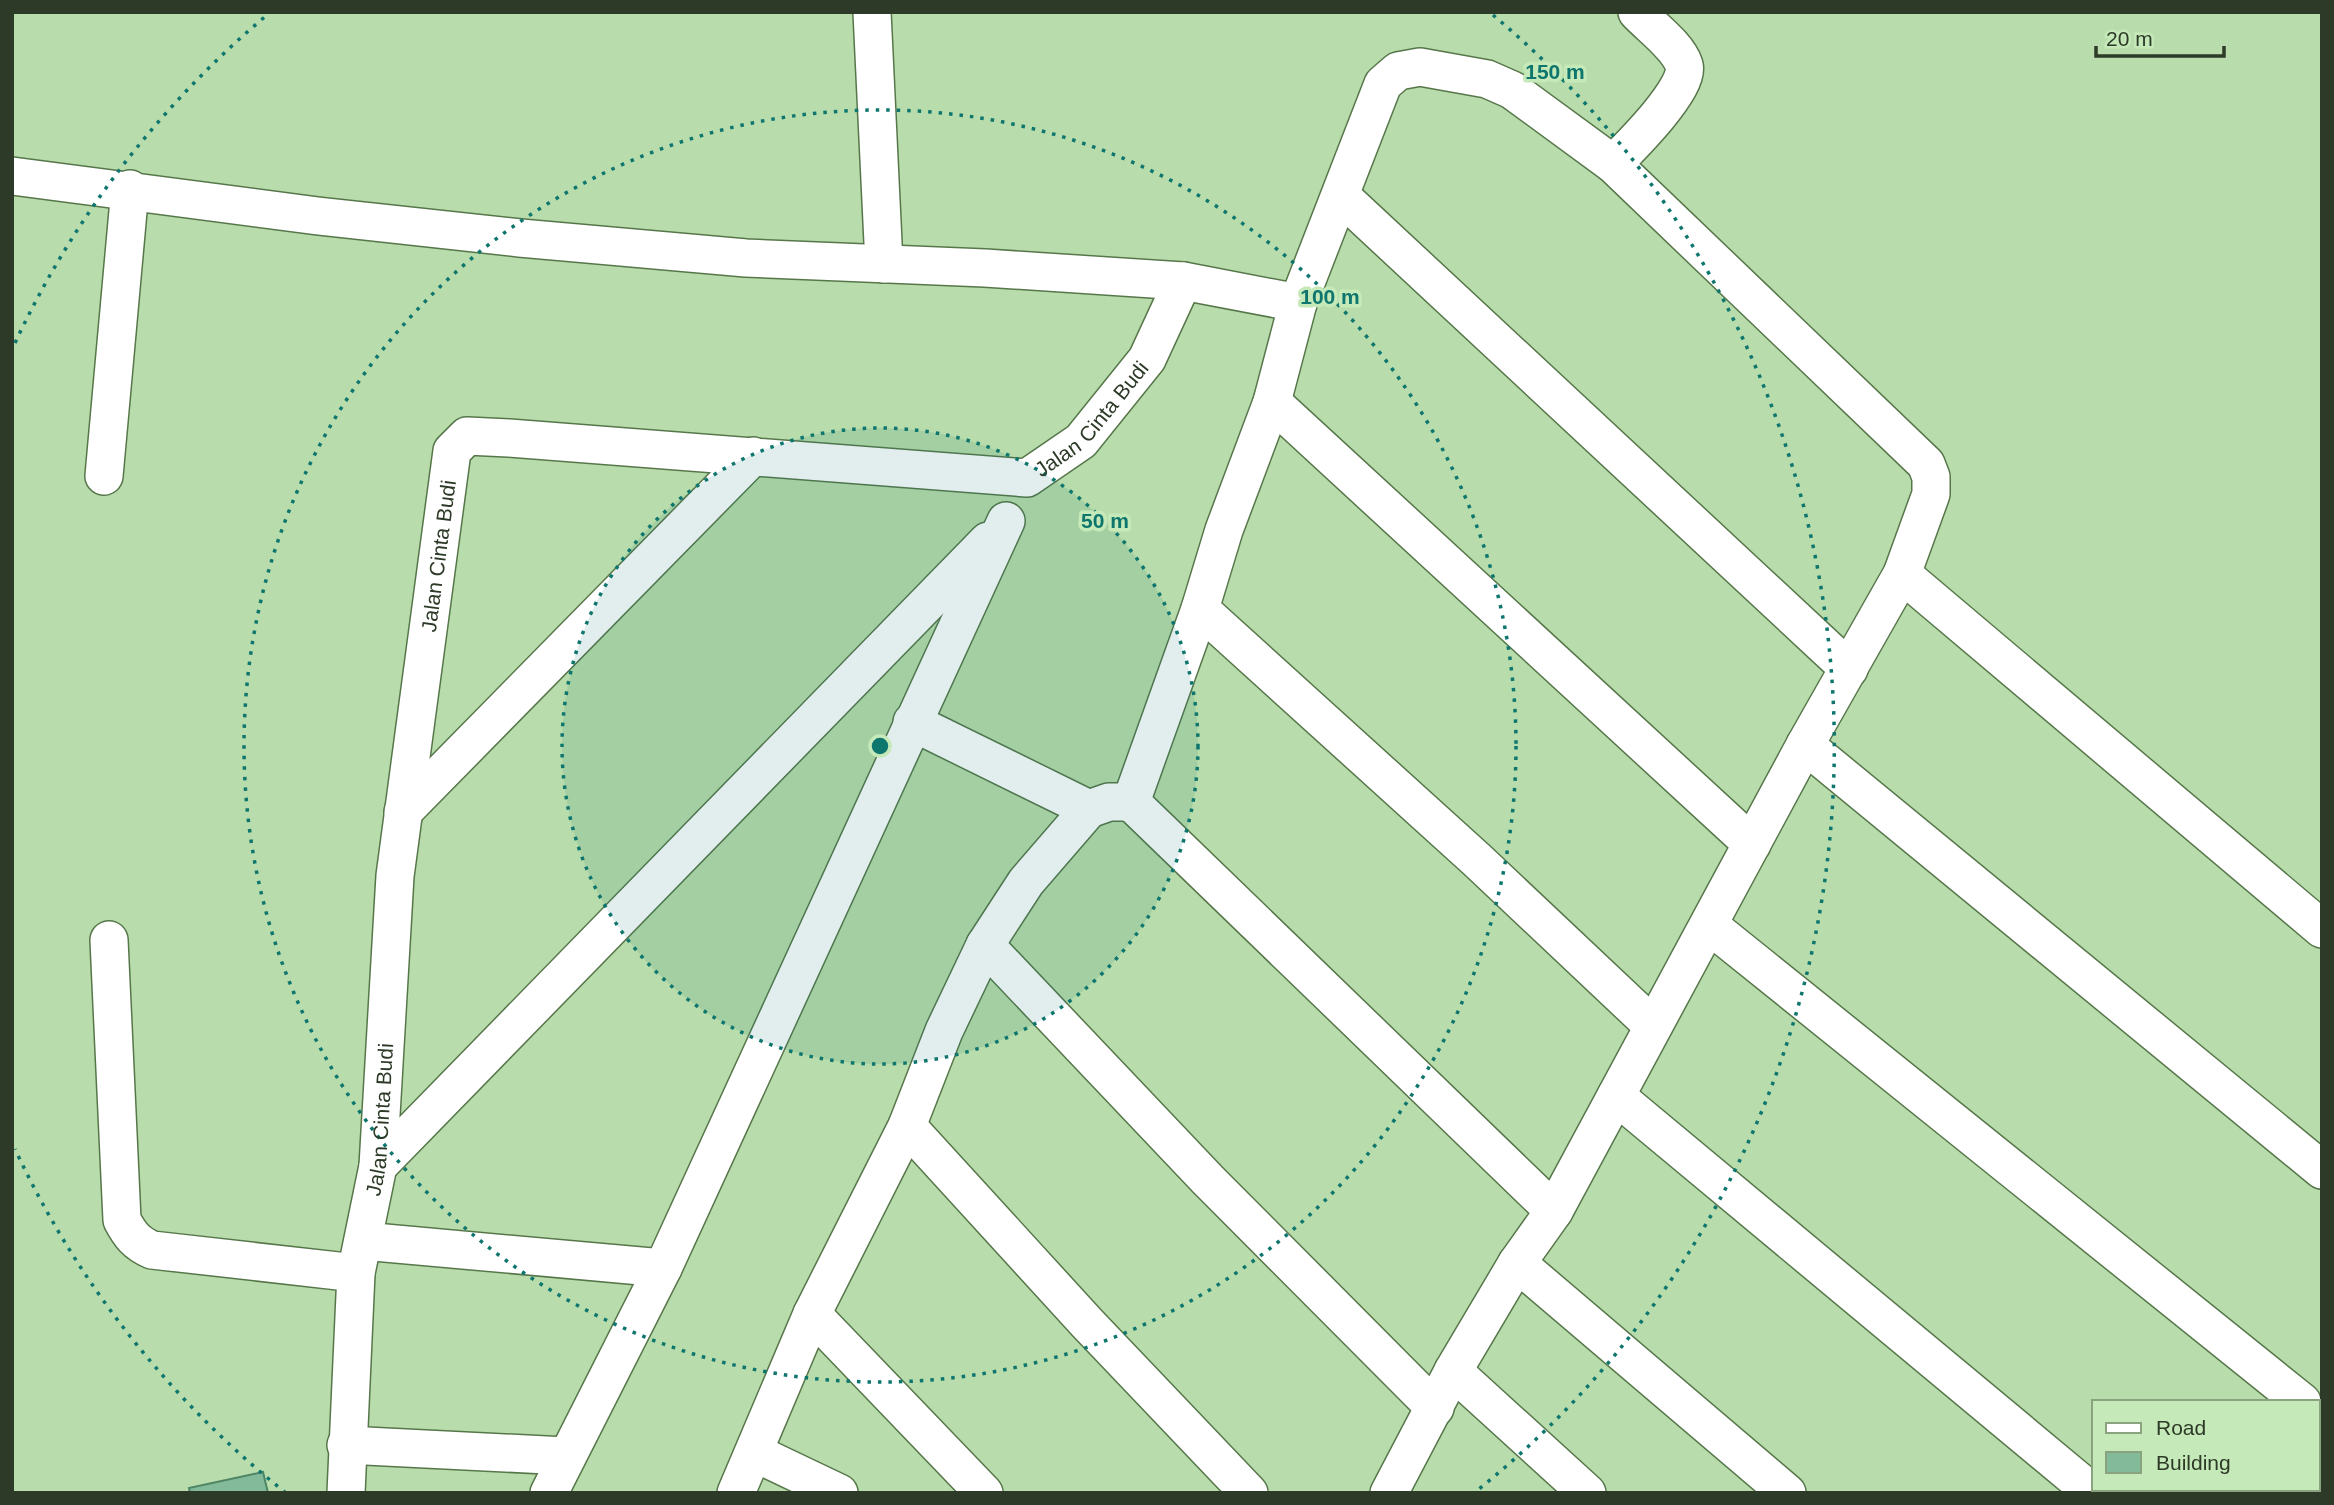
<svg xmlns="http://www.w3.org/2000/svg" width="2334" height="1505" font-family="Helvetica,sans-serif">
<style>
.building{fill:#83bb9a;stroke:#4e8565;stroke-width:2}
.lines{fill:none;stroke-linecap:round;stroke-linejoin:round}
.minor-casing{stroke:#57774b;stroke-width:40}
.minor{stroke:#fff;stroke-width:37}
.ring{fill:none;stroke:#0f766e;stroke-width:3.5;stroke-dasharray:3.5 7}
.labels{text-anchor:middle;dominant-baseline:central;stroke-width:7;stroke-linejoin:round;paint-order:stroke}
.street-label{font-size:21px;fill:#2c3a27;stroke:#c5e9b8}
.centre{fill:#0f766e;stroke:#c5e9b8;stroke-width:3.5}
.ring-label{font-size:21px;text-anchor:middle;font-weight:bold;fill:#0f766e;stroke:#c5e9b8;stroke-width:7;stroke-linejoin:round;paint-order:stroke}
</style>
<rect width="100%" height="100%" fill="#b8dcab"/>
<path class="building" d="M263,1472L268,1493H190L189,1488Z"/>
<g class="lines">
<defs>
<g id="minor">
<path d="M872,12L884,264"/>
<path d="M1613,164C1629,148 1691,87 1684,65C1678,46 1651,27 1637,12"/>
<path d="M12,176L318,216L520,238L746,258L985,268L1183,281L1298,303L1383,84L1398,71L1420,67L1487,79L1512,90L1613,164L1926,464L1931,477V494L1902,574L1805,745L1554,1211L1517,1263L1453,1371L1389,1493"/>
<path d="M1341,196L1849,669"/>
<path d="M1272,402L1752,844"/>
<path d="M104,476L130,189"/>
<path d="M1902,574L2322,929"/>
<path d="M1200,609L1477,860L1653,1026"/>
<path d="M912,722L1089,809L1109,802H1131L1200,609L1224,530L1272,402L1298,303"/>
<path d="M1805,745L2322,1170"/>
<path d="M1131,802L1554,1211"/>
<path d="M403,812L753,456"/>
<path d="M1709,925L2302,1402"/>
<path d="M109,940L122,1220C130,1235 136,1243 152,1250L356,1273"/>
<path d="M985,945L1208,1180L1435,1408"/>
<path d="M1616,1096L2093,1493"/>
<path d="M907,1126L1087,1323L1249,1493"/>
<path d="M378,1166L988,541"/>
<path d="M363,1241L663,1268"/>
<path d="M1517,1263L1787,1493"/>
<path d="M812,1314L984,1493"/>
<path d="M1453,1371L1587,1493"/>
<path d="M346,1445L566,1456"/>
<path d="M755,1453L839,1493"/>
<path id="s1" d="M346,1493L356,1273L378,1166L395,876L452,451L467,436L509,438L1027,478L1081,441L1147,359L1183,281"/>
<path d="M549,1493L663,1268L1006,521"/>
<path d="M736,1493L812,1314L907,1126L944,1031L985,945L1026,882L1089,809"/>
</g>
</defs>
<use href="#minor" class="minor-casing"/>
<use href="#minor" class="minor"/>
</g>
<circle cx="880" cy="746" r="318" fill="#0f766e" fill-opacity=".12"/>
<g class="ring">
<circle cx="880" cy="746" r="318"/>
<circle cx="880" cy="746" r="636"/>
<path d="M286 1493A954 954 0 0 1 15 1149M15 343A954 954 0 0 1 267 15M1493 15A954 954 0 0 1 1474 1493"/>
</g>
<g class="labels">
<g class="street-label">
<text stroke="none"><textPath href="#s1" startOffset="1720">Jalan Cinta Budi</textPath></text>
<text stroke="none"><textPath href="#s1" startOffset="943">Jalan Cinta Budi</textPath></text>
<text stroke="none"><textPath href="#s1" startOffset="376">Jalan Cinta Budi</textPath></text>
</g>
</g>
<circle cx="880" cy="746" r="10" class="centre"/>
<g class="ring-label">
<text x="1555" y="79">150 m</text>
<text x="1330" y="304">100 m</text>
<text x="1105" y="528">50 m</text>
</g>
<rect width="2334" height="1505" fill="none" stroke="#2c3a27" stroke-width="28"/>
<rect x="2092" y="1400" width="228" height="91" fill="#c5e9b8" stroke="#88a37e" stroke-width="2"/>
<rect x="2106" y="1423" width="35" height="10" fill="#ffffff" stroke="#88a37e" stroke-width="2"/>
<text x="2156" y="1435" font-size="21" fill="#2c3a27">Road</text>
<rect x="2106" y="1452" width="35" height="21" fill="#83bb9a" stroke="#88a37e" stroke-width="2"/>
<text x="2156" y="1470" font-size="21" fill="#2c3a27">Building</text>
<path d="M2096 46v10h128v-10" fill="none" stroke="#2c3a27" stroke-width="3.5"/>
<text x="2106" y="46" font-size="21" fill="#2c3a27" stroke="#c5e9b8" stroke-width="5" paint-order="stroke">20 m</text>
</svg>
